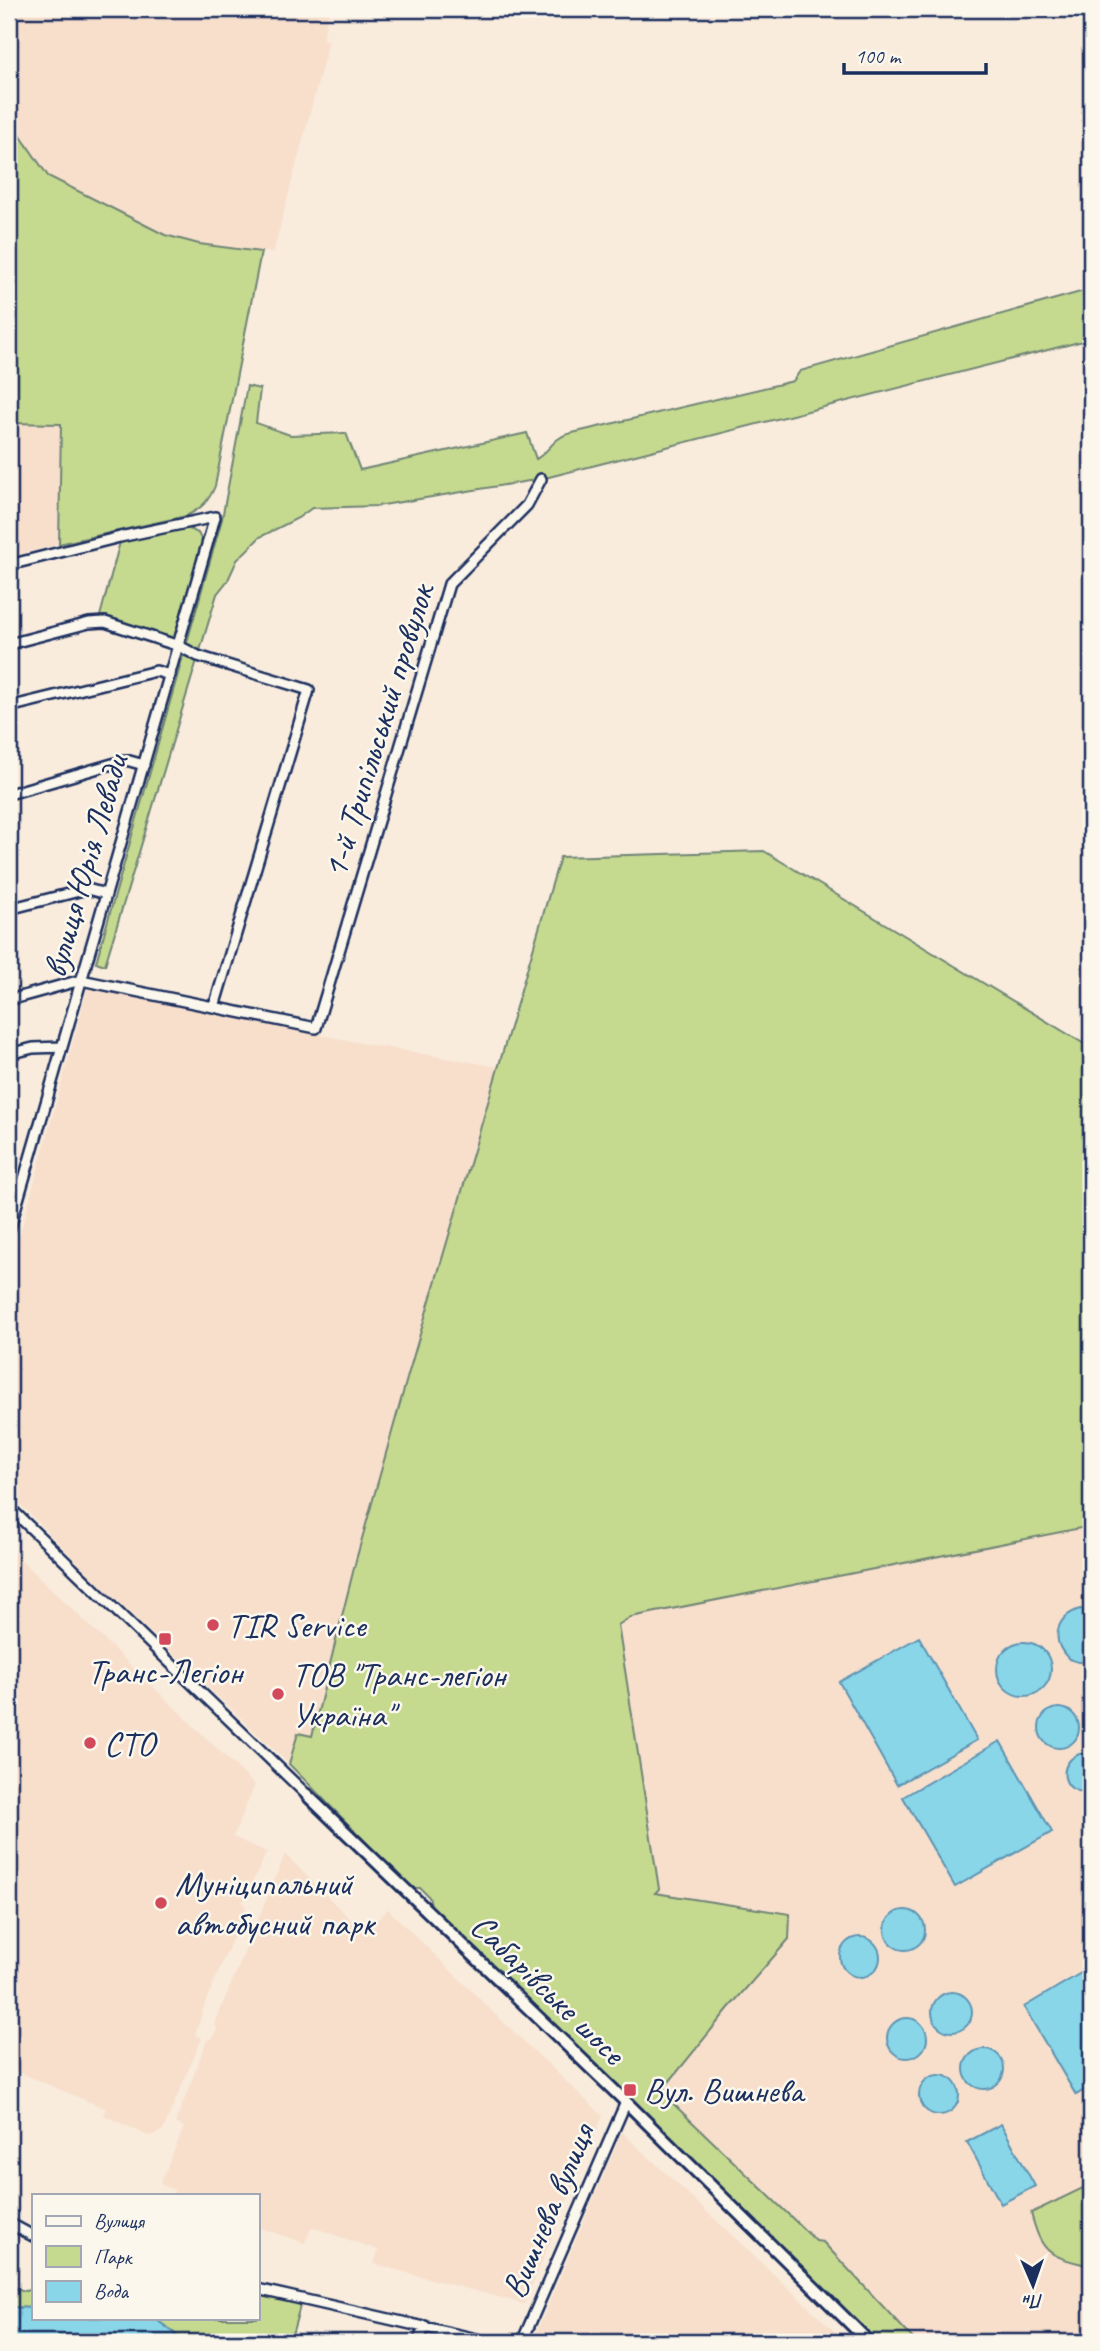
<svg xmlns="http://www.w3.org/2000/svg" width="1100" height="2351" font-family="Caveat,sans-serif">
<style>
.built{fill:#f7dfcc}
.green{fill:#c5da8f;stroke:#708476;stroke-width:2}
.water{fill:#89d6e9;stroke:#5d93b1;stroke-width:2}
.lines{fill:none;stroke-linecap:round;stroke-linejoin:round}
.minor-casing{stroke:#1b2f5e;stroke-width:14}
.tertiary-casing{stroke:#1b2f5e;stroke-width:16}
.minor{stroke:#fbf7ec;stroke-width:9}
.tertiary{stroke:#fbf7ec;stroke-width:10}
.poi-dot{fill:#d1495b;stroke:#fbf7ec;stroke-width:2.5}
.labels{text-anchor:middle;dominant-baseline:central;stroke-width:5;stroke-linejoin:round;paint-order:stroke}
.street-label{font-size:35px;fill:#1b2f5e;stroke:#fbf7ec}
.poi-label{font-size:35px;fill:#1b2f5e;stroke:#fbf7ec;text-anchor:start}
</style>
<rect width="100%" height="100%" fill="#f9ecdd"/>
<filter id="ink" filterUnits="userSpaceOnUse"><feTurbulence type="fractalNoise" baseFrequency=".0143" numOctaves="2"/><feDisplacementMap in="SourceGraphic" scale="14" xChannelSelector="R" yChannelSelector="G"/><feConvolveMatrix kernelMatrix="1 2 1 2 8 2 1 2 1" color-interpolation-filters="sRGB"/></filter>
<g filter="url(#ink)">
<path class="built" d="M9,9H329L323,39L329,41L273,253L199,244L165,235L48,176L9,118Z
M9,423H61L59,544L9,557Z
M88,987L361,1043L499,1067L408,1375L356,1560L312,1736L298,1734L289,1764L91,1576L9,1493V1274Z
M1091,1526V2342H916L823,2242L816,2241L661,2092L728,2009L788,1939L790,1915L654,1893L659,1888L618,1625L631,1617L759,1590Z
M9,1548L255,1785L233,1837L267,1852L243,1902L246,1907L206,2001L195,2035L202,2038L163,2130L154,2135L148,2136L104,2115L106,2109L9,2068Z
M285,1854L364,1933L388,1909L497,2016L603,2116L524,2304L374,2264L378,2250L312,2227L305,2243L257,2227V2195H172L174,2190L160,2184L184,2127L175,2123L207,2040L213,2038L217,2029L215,2023Z
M622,2132L846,2342H532Z"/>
<path class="green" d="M9,119L48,176L165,235L199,244L261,252L215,486C209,501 201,509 186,516L59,544L61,424L9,423Z
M1091,289V339L541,479L377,506L312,508L298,518L260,537L237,560L228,580L217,594L105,965L96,962L222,519L247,386L260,389L256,423L290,435L346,433L360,470L527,433L536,459C549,452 553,438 568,434L793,381L800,371Z
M187,528L198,533L203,543L176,640L100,616L120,542Z
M764,851L1091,1048V1526L631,1617L618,1625L659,1889L655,1893L790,1914L789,1939L728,2009L661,2092L816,2241L823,2242L916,2342H869L674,2140L432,1908L429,1897L420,1888H411L289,1764L298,1733L312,1736L356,1560L408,1375L560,857Z
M1091,2184V2266H1090C1050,2256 1042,2255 1031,2213Z
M9,2286L25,2291L33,2289V2308L9,2307Z
M257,2289L302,2299L290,2342H182L173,2332L154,2318H257Z"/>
<path class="water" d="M1080,1609L1091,1611V1662H1078L1069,1659C1050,1641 1055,1617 1080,1609Z
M919,1637L977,1740L897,1785L839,1682Z
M997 1669a27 27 0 1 1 54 0a27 27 0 1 1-54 0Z
M1039 1728a20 20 0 1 1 40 0a20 20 0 1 1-40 0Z
M1000,1741L1052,1832L955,1887L903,1797Z
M1083,1753L1091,1754V1791C1061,1798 1054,1760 1083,1753Z
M885 1930a20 20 0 1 1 40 0a20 20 0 1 1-40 0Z
M840 1957a20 20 0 1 1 40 0a20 20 0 1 1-40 0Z
M1091,1967V2086L1076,2095L1024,2007Z
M932 2012a20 20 0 1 1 40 0a20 20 0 1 1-40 0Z
M887 2038a20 20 0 1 1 40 0a20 20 0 1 1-40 0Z
M964 2069a20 20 0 1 1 40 0a20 20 0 1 1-40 0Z
M919 2095a20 20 0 1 1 40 0a20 20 0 1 1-40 0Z
M1001,2124L1035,2186L1001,2204L967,2142Z
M9,2307L33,2308V2318H154L173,2332L182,2342H9Z"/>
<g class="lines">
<defs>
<path id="minor" d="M9,565L120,537L215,517L9,1231
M9,644L89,623L105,622L179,646L198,656L309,690L214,1007
M9,707L156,671L170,675
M9,794L126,760L144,765
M9,909L87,889L106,894
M9,1000L81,980L316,1028L449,584L527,505L541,479
M9,1054L33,1048L62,1047
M9,1507L307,1795
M9,2223L33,2236
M257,2289L490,2342
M418,2342L425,2326
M522,2342L626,2102"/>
<path id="tertiary" d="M307,1795L626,2102L869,2342"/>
</defs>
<use href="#minor" class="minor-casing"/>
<use href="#tertiary" class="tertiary-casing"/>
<use href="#minor" class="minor"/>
<use href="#tertiary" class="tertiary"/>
</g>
</g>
<g class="poi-dot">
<circle cx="213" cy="1625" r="7"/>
<rect x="158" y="1632" width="14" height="14" rx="3.5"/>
<circle cx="278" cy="1694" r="7"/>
<circle cx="90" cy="1743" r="7"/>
<circle cx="161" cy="1903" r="7"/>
<rect x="623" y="2083" width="14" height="14" rx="3.5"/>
</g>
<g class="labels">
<g class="street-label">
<text transform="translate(378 731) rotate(-73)">1-й Трипільський провулок</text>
<text transform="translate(85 866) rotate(-74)">вулиця Юрія Левади</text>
<text transform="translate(548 1989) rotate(44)">Сабарівське шосе</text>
<text transform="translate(548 2211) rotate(-67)">Вишнева вулиця</text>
</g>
<g class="poi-label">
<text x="227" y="1625">TIR Service</text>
<text x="165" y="1671" text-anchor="middle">Транс-Легіон</text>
<text x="292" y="1674">ТОВ "Транс-легіон<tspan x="292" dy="40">Україна"</tspan></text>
<text x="104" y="1743">СТО</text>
<text x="175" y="1883">Муніципальний<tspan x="175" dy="40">автобусний парк</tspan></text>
<text x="644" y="2090">Вул. Вишнева</text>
</g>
</g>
<rect width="1100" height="2351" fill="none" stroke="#fbf7ec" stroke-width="35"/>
<rect x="18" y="18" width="1065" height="2316" fill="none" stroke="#1b2f5e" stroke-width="2.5" filter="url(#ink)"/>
<rect x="32" y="2194" width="228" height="126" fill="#fbf7ec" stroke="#a1a7b3" stroke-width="2"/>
<rect x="46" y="2216" width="35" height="10" fill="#fbf7ec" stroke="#a1a7b3" stroke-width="2"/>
<text x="94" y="2228" font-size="21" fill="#1b2f5e">Вулиця</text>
<rect x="46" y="2246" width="35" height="21" fill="#c5da8f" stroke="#a1a7b3" stroke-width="2"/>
<text x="94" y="2264" font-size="21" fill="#1b2f5e">Парк</text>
<rect x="46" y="2281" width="35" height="21" fill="#89d6e9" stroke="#a1a7b3" stroke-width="2"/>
<text x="94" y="2298" font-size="21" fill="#1b2f5e">Вода</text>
<g transform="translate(1033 2285) rotate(178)" stroke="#fbf7ec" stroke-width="5" paint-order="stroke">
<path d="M0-5L12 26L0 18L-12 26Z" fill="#1b2f5e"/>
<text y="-10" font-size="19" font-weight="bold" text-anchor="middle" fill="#1b2f5e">Пн</text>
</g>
<path d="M844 63v10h142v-10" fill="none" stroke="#1b2f5e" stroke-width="3.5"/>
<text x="855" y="63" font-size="21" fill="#1b2f5e" stroke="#fbf7ec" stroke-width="5" paint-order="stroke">100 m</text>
</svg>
